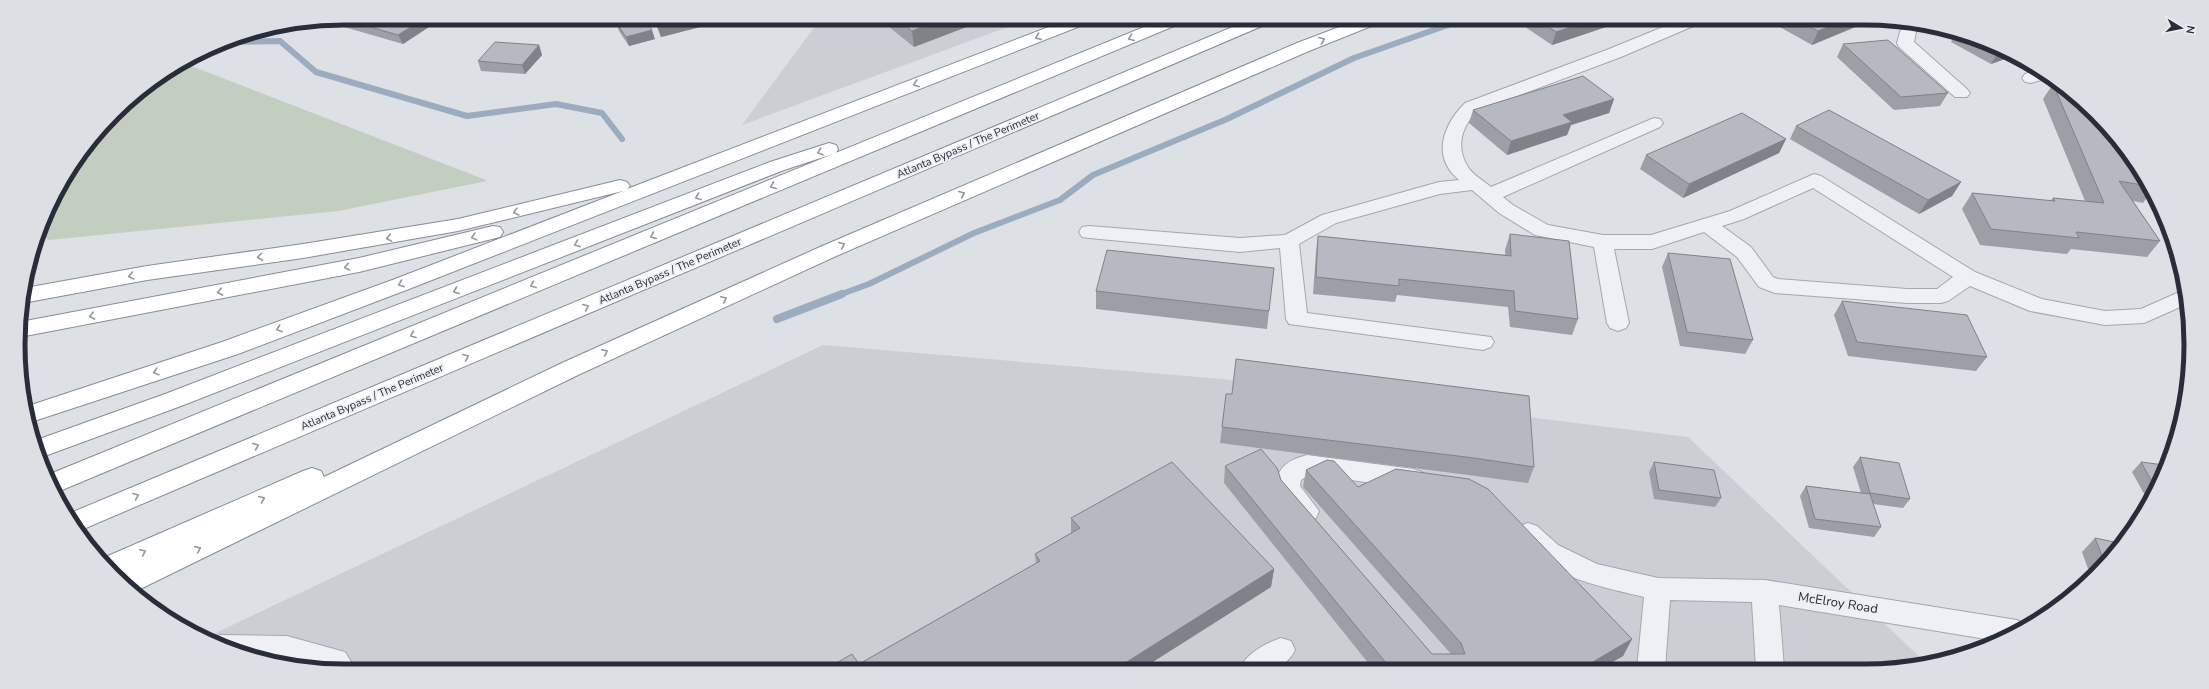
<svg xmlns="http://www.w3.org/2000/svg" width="2209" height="689" font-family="'Nunito Sans',sans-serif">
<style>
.built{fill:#cbcfd5}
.green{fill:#c2cebf}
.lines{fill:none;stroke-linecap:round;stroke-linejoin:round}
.stream-far1{stroke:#9bacc1;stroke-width:6}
.stream{stroke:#9bacc1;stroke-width:8}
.minor-casing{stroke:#a3a7ae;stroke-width:2}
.highway-casing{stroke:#868d99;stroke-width:2}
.minor{fill:#eff0f4;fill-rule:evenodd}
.highway{fill:#fff;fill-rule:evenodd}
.wall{fill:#9c9fa6}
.shaded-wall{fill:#7f8287}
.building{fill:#b5b9c1;stroke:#7f8287}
.oneway{stroke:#94969c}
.labels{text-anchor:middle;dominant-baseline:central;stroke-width:3.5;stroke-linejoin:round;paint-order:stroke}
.street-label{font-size:11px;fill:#282e39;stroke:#eceef3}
.near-street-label{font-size:13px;fill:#282e39;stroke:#eceef3}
.rim{fill:none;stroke:#282e39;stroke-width:5}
</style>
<rect width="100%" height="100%" fill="#dde0e5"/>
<path class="built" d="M821,18H1032L742,125Z
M823,345L1222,379L1688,437L1926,663L1907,668L345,671L281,665L219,646L205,638Z"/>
<path class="green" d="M186,64L486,180L487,181L338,211L49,240L41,235L52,200L86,146L129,99Z"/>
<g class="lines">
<path class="stream-far1" d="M223,42L280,41L316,72L467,116L556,104L602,113L622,139
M839,295L869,284L974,233L1060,200L1093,175L1227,119L1354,58L1468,18"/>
<path class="stream" d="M777,319L842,294"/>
<defs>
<path id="minor" d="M518,18H584L582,21L576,23H526L520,21Z
M1685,18H1707L1705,21L1621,57L1477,111C1462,126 1455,147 1468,167C1473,175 1484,181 1491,187L1654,118L1660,119L1663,123L1660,127L1503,197L1513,205L1548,225L1603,235H1651L1730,211L1814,174L1821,176L1975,272L2042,299L2105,311L2141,309L2186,289L2187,304L2144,323L2105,325L2030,311L1970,286L1948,301L1941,303H1907L1775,293L1759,287L1737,257L1704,232L1652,249H1614L1629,323L1626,328L1618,331L1610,328L1607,323L1594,247L1535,235L1499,213L1472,190L1440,194L1336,223L1299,244L1307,313L1491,337L1494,342L1491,347L1483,350L1289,324L1286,319L1280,248L1240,252L1089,238L1082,237L1079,232L1082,227L1089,226L1240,238L1285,235L1322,215L1439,182L1459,180C1431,157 1443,125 1465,103L1609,49ZM1813,188L1953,277L1937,289H1907L1778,279L1773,277L1751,247L1722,226L1744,219Z
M1906,22L1922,24L1916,32L1914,42L1967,89L1970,93L1967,97H1955L1899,47L1897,43L1900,32Z
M2039,69L2051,77L2031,83L2025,82L2022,78L2025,74Z
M1307,455L1413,469L1422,472L1425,479L1422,486L1413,489L1310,474L1301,480L1300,486L1319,511L1316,518L1307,521L1298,518L1276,489C1277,467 1286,461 1307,455Z
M1528,523L1537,526L1558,545L1597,564L1658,578L1765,580L2017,620L2027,625L2009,637L1998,641L1779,605L1784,668H1756L1752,602L1670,600L1665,669H1637L1644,597C1602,587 1537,575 1515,533L1519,526Z
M221,635L287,636L345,652L357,671L316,668L287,660H264L219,646L210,641L211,638Z
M1281,638L1291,641L1295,650C1283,674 1263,669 1240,669C1245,654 1266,643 1281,638Z"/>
<path id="highway" d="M1072,18H1095L1093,21L409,289L238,354L28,423L25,407L222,342L395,279L623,191L458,231L303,258L147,280L23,303L21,302L25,288L147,266L303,244L458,219L620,180L627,182L630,186L627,189Z
M1166,18H1188L1186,21L62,490L57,491L50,474Z
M1254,18H1276L1274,21L81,530L78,531L68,514Z
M1363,18H1386L1384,21L1309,51L834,257L578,375L134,592L114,576L101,559L303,471L312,468L321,471L324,477L562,363L820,247L1297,43Z
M829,143L836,145L838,149L836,153L784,170L181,406L42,457L34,441L165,394L770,162Z
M493,226L500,227L503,232L500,237L359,272L20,337V322L359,258Z"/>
</defs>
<use href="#minor" class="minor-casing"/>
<use href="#highway" class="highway-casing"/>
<use href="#minor" class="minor"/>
<use href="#highway" class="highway"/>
</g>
<path class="wall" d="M344,18L432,25L403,44L320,20Z
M662,18H720L704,26L661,37L655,22Z
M878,18H990L914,47Z
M1521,18H1633L1552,45L1519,23Z
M1779,18H1864L1812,45L1776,25Z
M616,22L655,39L629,46L619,31Z
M1956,33L1990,43L2013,56L1991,64L1951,42Z
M1843,44L1948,93L1940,106L1894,110L1837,57Z
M539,45L542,55L525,74L481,71L478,61Z
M2053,84L2136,163L2151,192L2143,203L2133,201L2160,241L2147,257L2071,249L2067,254L1980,245L1962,209L1972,193L2050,201L2053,198L2085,201L2043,99Z
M1614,99L1609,113L1571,125L1567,135L1507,155L1469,123L1473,110Z
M1796,126L1961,182L1952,196L1919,214L1790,139Z
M1786,139L1779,153L1683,198L1640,169L1646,155Z
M1510,234L1578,319L1572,335L1510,327L1508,307L1397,295L1395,302L1313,294L1316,252L1318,236L1505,255V250Z
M1668,253L1753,340L1745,354L1680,346L1662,267Z
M1096,291L1269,311L1267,329L1096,309Z
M1842,301L1987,357L1976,371L1848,356L1834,315Z
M1226,394L1534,467L1528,483L1468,475L1220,443Z
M1860,457L1910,499L1903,508L1873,504L1881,527L1874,537L1809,528L1800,496L1806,486L1861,493L1853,467Z
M1654,462L1721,498L1715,507L1654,499L1649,472Z
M2141,462L2164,465L2150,501H2148L2132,472Z
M1225,466L1281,480L1432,654H1451L1303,487L1306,470L1358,487L1632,639L1623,656L1600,669H1373L1224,483Z
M1071,518L1274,569L1271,587L1140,670H826V669L859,664L1036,563L1035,554L1071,533Z
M2095,538L2119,543L2091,577L2082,552Z"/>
<path class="shaded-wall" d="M425,18H429L432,25L403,44L398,35Z
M698,18H720L704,26L661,37L658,28Z
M946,18H990L914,47L912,31Z
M1599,18H1633L1552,45L1556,32Z
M1851,18H1864L1875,19L1812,45L1818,31Z
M652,30L655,39L629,46L626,37Z
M539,45L542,55L525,74L522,65Z
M2002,49L2013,56L1991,64L1999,51Z
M1614,99L1609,113L1571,125L1567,135L1507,155L1511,141L1563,115Z
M1786,139L1779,153L1683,198L1689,184Z
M1961,182L1952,196L1919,214L1928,200Z
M1274,569L1271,587L1140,670H1114Z
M1632,639L1623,656L1600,669H1588L1591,663Z"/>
<path class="building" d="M340,18H425L398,35Z
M631,18H644L652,30L626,37L616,22Z
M662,18H698L658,28L655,22Z
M896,18H946L912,31Z
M1534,18H1599L1556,32Z
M1793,18H1851L1818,31Z
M1978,39L1990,43L2002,49L1999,51Z
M1888,40L1948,93L1901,97L1843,44Z
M495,42L539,45L522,65L478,61Z
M1583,76L1614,99L1563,115L1572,122L1511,141L1473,110Z
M2053,84L2060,85L2096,114L2136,163L2148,186L2119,181L2160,241L2076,232L2079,238L1991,229L1972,193L2055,201L2053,198L2104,203Z
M1829,110L1961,182L1928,200L1796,126Z
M1742,113L1786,139L1689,184L1646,155Z
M1510,234L1569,241L1578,319L1515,311L1514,291L1399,279V286L1316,277L1318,236L1511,256Z
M1107,250L1274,268L1269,311L1096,291Z
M1668,253L1730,259L1753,340L1687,332Z
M1842,301L1967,315L1987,357L1857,342Z
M1236,359L1529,396L1534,467L1474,458L1222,427L1226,394H1232Z
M1261,449L1277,468L1281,480L1432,654H1465L1461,643L1306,470L1327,460L1334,461L1358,487L1396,469L1469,479L1488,489L1632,639L1591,663L1596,669H1391L1225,466Z
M1860,457L1899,463L1910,499L1870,493Z
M1172,462L1274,569L1114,670H827L826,669L852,654L859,664L1040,561L1035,554L1080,528L1071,518Z
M1654,462L1714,470L1721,498L1659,490Z
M2141,462L2164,465L2155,487Z
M1806,486L1870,494L1881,527L1815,519Z
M2095,538L2119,543L2104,561Z
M1324,666L1327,669H1320Z"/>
<defs><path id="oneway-chevron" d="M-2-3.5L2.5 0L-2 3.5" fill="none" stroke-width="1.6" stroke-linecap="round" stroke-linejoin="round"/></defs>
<g class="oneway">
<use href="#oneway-chevron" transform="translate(1038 37) rotate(159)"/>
<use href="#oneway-chevron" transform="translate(1131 38) rotate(157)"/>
<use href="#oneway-chevron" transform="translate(1322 40) rotate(-21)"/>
<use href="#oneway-chevron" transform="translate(916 84) rotate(159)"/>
<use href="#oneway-chevron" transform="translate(820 152) rotate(161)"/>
<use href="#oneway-chevron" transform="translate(773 186) rotate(158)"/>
<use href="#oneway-chevron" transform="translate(962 194) rotate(-23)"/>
<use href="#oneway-chevron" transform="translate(698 197) rotate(159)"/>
<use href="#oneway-chevron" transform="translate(516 212) rotate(166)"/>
<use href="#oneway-chevron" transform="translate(653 236) rotate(158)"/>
<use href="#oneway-chevron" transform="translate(474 237) rotate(165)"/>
<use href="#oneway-chevron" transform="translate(389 238) rotate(170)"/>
<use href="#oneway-chevron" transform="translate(577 244) rotate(159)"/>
<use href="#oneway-chevron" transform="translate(842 245) rotate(-23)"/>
<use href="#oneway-chevron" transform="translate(260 257) rotate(172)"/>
<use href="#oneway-chevron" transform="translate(347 267) rotate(169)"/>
<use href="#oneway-chevron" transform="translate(131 276) rotate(169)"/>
<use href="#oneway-chevron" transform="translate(401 284) rotate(159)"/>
<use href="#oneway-chevron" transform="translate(533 285) rotate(158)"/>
<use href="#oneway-chevron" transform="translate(456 291) rotate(159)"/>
<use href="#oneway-chevron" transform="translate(220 292) rotate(169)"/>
<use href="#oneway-chevron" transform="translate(724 299) rotate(-25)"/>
<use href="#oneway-chevron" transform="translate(586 307) rotate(-23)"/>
<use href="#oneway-chevron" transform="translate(92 316) rotate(169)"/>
<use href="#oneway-chevron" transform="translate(279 329) rotate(160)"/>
<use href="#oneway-chevron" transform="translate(413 335) rotate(158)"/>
<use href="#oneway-chevron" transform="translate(605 352) rotate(-25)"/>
<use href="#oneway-chevron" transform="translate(466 357) rotate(-23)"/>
<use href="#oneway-chevron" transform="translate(156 372) rotate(162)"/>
<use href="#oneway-chevron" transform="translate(256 446) rotate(-23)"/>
<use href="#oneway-chevron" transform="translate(136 496) rotate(-23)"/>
<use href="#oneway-chevron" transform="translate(262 499) rotate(-23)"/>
<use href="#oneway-chevron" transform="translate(198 549) rotate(-26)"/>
<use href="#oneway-chevron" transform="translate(143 552) rotate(-25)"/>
</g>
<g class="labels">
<g class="street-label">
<text transform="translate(968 145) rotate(-23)">Atlanta Bypass / The Perimeter</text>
<text transform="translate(670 271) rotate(-23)">Atlanta Bypass / The Perimeter</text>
<text transform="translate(372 397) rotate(-23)">Atlanta Bypass / The Perimeter</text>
</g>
<g class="near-street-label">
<text transform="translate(1838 603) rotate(9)">McElroy Road</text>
</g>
</g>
<path d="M0 0H2209V689H0ZM344 25H1865A319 319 0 0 1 2184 344V345A319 319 0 0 1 1865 664H344A319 319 0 0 1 25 345V344A319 319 0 0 1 344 25Z" fill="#dcdfe4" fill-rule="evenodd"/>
<path class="rim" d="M344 25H1865A319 319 0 0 1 2184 344V345A319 319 0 0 1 1865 664H344A319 319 0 0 1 25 345V344A319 319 0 0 1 344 25Z"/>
<g transform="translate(2181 28) rotate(100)" stroke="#eceef3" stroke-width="3" paint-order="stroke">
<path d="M0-3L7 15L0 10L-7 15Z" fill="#282e39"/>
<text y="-6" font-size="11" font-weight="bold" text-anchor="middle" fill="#282e39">N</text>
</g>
</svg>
